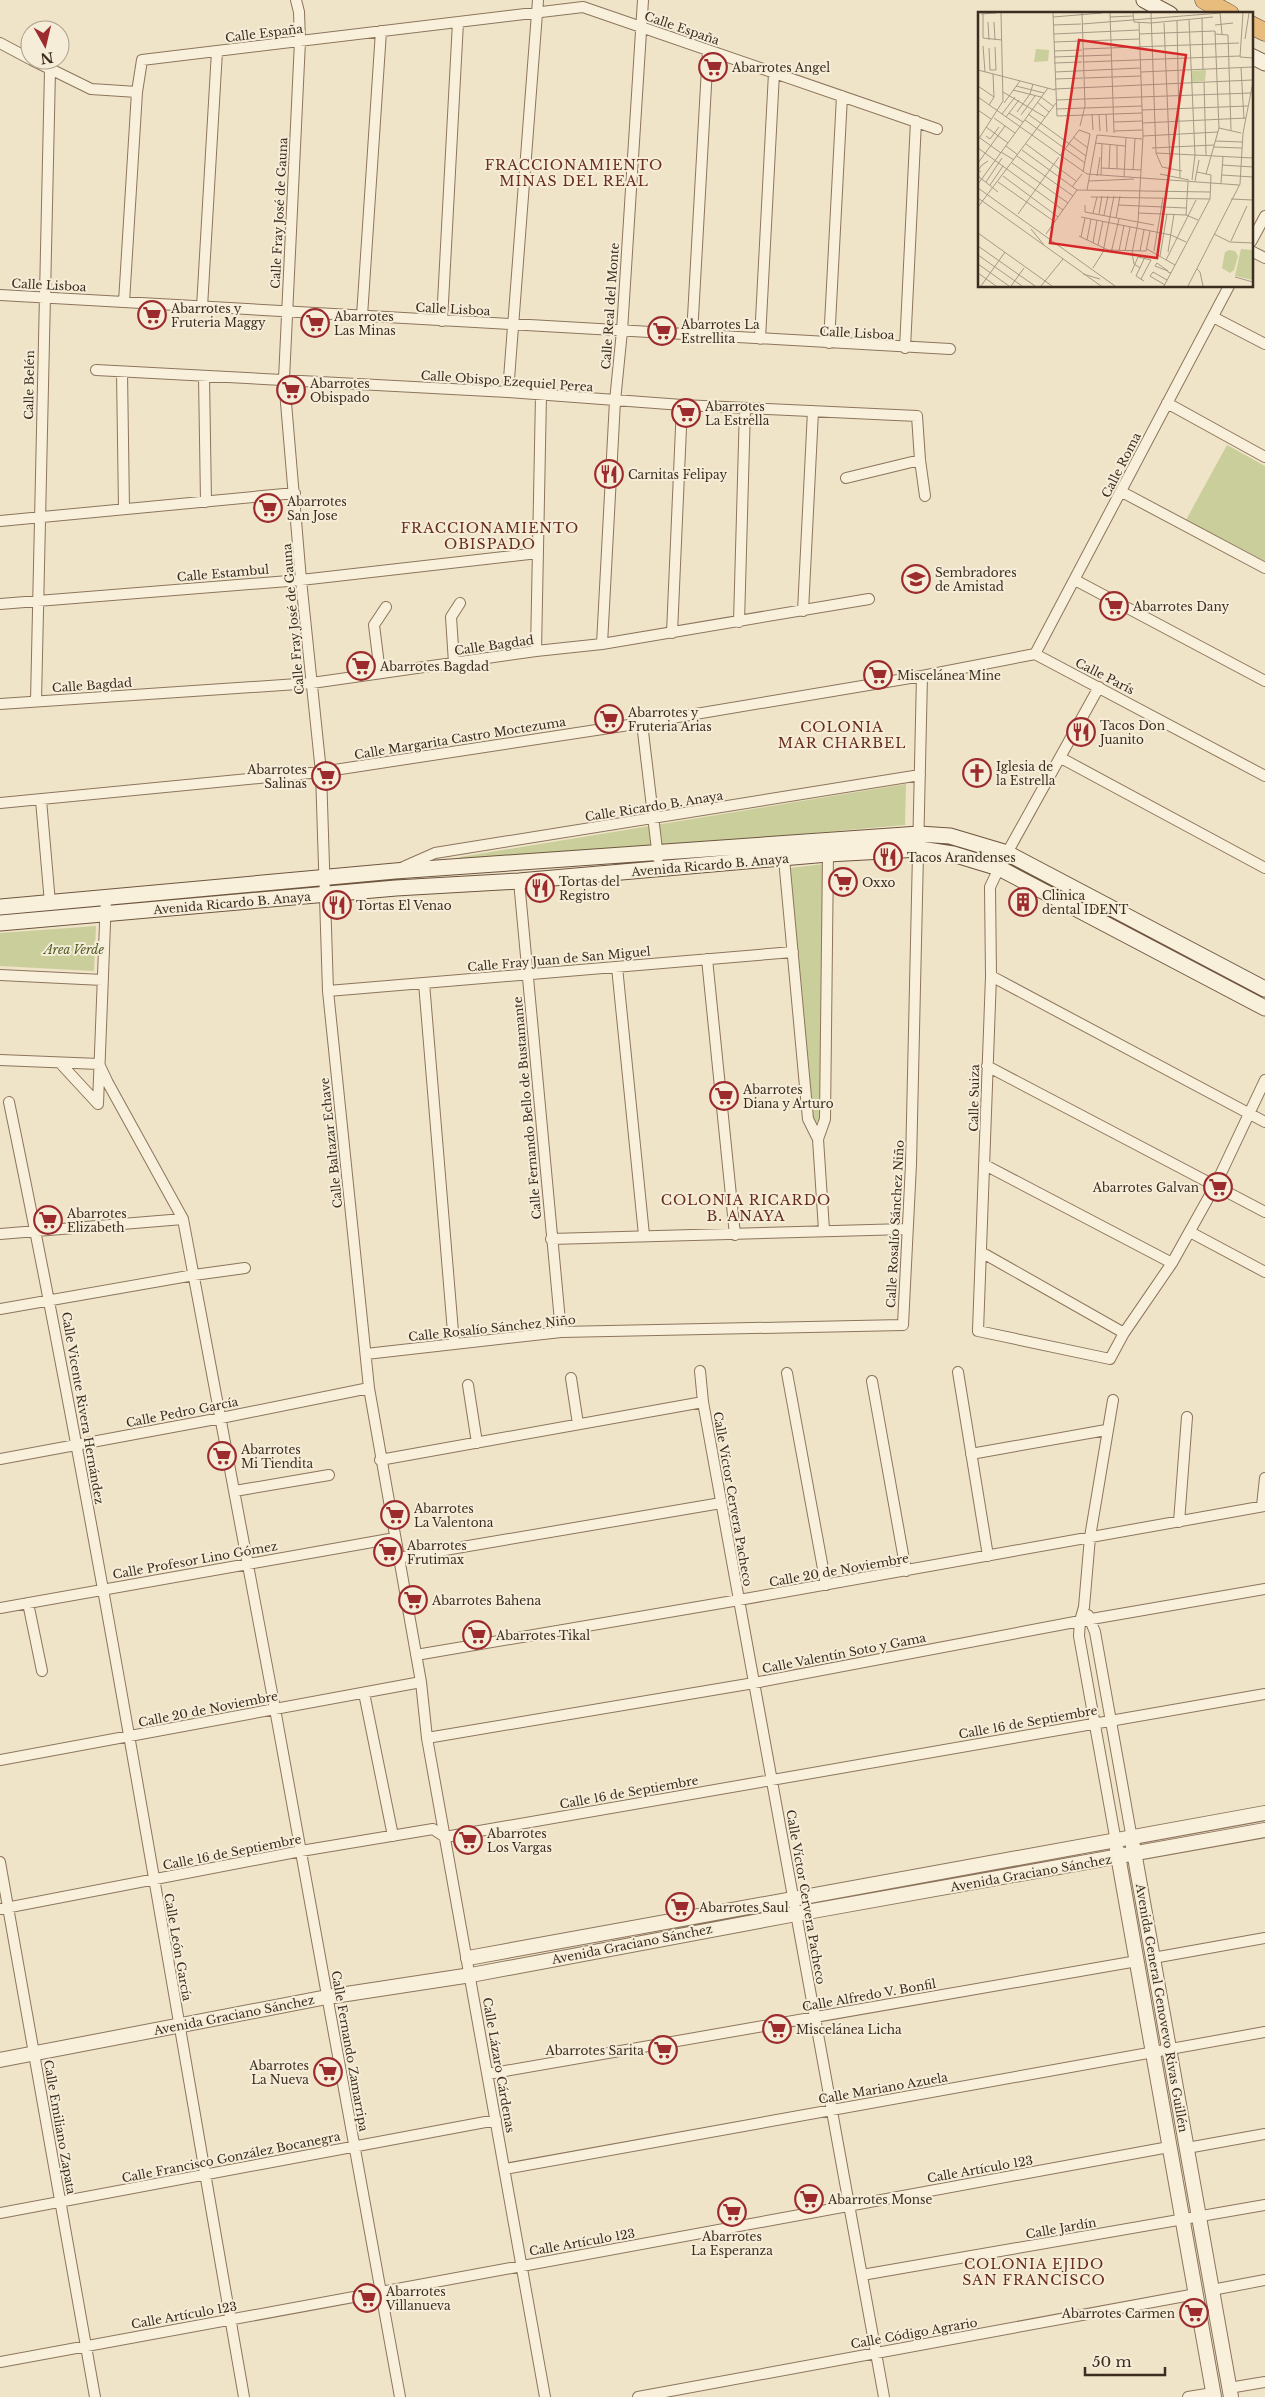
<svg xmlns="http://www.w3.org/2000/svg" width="1265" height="2397" font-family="'Libre Baskerville',serif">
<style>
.green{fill:#c9ce9b}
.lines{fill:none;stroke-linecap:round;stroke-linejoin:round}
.minor-casing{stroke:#8c755c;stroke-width:12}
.tertiary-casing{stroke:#8c755c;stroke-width:16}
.secondary-casing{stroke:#6e563f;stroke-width:17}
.trunk-casing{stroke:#5a4330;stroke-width:19}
.minor{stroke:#f9f0dc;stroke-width:10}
.tertiary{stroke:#f9f0dc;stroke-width:14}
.secondary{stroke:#f9f0dc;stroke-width:15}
.trunk{stroke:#e8bc7c;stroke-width:18}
.labels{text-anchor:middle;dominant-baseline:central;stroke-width:4;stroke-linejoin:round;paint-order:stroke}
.street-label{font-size:12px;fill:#3c2d20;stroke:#f6edd8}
.poi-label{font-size:12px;fill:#3c2d20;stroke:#f6edd8;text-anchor:start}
.park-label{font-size:12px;font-style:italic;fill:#4d5926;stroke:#f6edd8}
.neighbourhood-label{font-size:14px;letter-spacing:1px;fill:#692d1f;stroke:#f6edd8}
.inset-road{fill:none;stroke:#a79a85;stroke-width:1}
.view{fill:#d62828;fill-opacity:0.15;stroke:#d62828;stroke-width:2.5}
.inset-edge{fill:none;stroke:#3c2d20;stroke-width:2.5}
</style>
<rect width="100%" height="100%" fill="#efe3c8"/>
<path class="green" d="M1227,445L1265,466V561L1186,520Z
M906,784L905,825L461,864L460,857Z
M824,864L820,1120L815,1123L812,1120L790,868Z
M96,926L94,971L0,966V933Z"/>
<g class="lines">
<defs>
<path id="minor" d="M296,0L299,12L300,41L284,379L301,580L321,772L328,991L369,1388L421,1682L427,1738L545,2397
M0,43L30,59
M32,60L91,89L137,92
M1251,242L1265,216
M1251,251L1265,258
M0,295L950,349
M124,302L137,92L142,60L583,7L937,129
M202,307L217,51
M362,316L381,31
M1213,317L1265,344
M442,321L458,22
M692,335L708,50
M760,339L774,73
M829,343L842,96
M905,348L916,121
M96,370L508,392L682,405L917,416L920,460L925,496
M122,372L124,509
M204,376L206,502
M508,392L538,0
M1167,403L1265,457
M846,478L920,460
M1122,492L1265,568
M0,521L295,493
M1075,580L1265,681
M0,604L301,580L538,553
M803,611L813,411
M739,622L745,408
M672,633L682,405
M602,644L615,401L622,331L643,0
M536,651L541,395
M1035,654L1229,286
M454,663L451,617L460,603
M380,673L374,625L386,607
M36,701L50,70
M0,704L312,683L536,651L602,644L869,599
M642,723L658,858
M1061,758L1265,868
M41,800L50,903
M0,803L321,772L642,723L922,676L1035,654L1265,776
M1007,853L1099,687
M784,859L808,1119L818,1139L824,1230
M401,868L435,853L920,775
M999,868L990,887L991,976L978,1331L1110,1359L1124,1333L1172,1263L1215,1186L1265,1080
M519,881L561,1332
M707,959L735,1235
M617,967L644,1235
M0,975L103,980
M991,976L1265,1122
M424,983L454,1344
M328,991L793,952
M0,1060L99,1064L108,1083L183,1219L275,1709L400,2397
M61,1064L98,1104
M987,1066L1265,1212
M9,1102C98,1531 168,1965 244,2397
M98,1104L106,898
M818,1139L825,1119L828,854
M985,1165L1172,1263
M1190,1232L1265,1272
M0,1234L183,1219
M551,1239L906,1229
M981,1252L1124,1333
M0,1309L194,1275L245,1268
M366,1354L561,1332L903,1325L911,1164L922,676
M700,1371L703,1402L884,2397
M958,1372L988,1556
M787,1373L826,1585
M571,1378L578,1424
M872,1381L906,1571
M468,1385L477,1443
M1113,1400L1090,1537L1084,1607L1080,1621L1079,1636L1116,1842
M971,1454L1106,1430
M0,1459L221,1418L369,1388
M380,1460L703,1402
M235,1491L329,1475
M1262,1506L1265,1478
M1179,1522L1187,1417
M398,1558L721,1503
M28,1603L42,1671
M0,1608L395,1538
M1088,1615L1095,1632L1132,1839
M416,1655L739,1600L1265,1506
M364,1693L393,1836
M427,1738L754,1683L1080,1621L1265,1589
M0,1760L421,1682
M0,1862L95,2397
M0,1909L301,1851L433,1829L445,1837L1265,1694
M1153,1958L1265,1938
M488,2074L1137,1961
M1187,2148L1265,2134
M505,2169L1265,2032
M0,2213L496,2120
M862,2275L1265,2205
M1212,2290L1265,2280
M0,2362L1169,2147
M1229,2388L1265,2382
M638,2397L1196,2294
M1188,2397L1213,2393"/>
<path id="tertiary" d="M1133,1846L1231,2397
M1117,1850L1214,2397
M468,1958L1265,1813
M0,2060L327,1997L471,1975L796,1914L1265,1830"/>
<path id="secondary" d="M1144,0L1170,14
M1251,56L1265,63
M0,907L395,871L919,834L950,836L1007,853L1265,989
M0,923L396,888L519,881L828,854L920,849L953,854L999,868L1265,1008"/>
<path id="trunk" d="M1204,0L1230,14
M1251,25L1265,32"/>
</defs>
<use href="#minor" class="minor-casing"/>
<use href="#tertiary" class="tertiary-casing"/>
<use href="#secondary" class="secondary-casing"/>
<use href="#trunk" class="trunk-casing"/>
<use href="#minor" class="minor"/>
<use href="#tertiary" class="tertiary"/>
<use href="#secondary" class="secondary"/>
<use href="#trunk" class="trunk"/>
</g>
<defs>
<symbol id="supermarket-ring" viewBox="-11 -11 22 22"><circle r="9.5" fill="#f6edd8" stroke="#9c2b2e" stroke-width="1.5"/><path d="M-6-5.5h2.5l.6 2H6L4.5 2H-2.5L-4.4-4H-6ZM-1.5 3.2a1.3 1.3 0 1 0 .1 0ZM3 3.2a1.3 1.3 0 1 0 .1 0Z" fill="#9c2b2e"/></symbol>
<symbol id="restaurant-ring" viewBox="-11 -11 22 22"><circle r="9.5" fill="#f6edd8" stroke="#9c2b2e" stroke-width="1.5"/><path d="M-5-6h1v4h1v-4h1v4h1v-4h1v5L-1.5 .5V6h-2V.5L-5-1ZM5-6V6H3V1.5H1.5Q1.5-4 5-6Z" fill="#9c2b2e"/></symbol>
<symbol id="school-ring" viewBox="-11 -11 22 22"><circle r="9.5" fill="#f6edd8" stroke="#9c2b2e" stroke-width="1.5"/><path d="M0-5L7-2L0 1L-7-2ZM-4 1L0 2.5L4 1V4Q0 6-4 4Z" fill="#9c2b2e"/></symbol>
<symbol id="church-ring" viewBox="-11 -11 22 22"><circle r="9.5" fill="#f6edd8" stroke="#9c2b2e" stroke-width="1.5"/><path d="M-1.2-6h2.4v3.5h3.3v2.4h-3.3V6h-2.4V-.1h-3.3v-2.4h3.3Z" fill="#9c2b2e"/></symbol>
<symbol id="building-ring" viewBox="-11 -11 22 22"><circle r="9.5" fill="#f6edd8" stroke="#9c2b2e" stroke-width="1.5"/><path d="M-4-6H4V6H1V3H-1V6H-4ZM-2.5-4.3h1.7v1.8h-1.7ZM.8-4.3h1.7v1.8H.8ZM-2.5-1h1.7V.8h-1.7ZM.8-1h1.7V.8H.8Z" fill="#9c2b2e"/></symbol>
</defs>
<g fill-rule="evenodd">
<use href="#supermarket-ring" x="697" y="51" width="32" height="32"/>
<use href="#supermarket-ring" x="136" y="299" width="32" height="32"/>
<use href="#supermarket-ring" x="299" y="307" width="32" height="32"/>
<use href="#supermarket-ring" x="646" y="315" width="32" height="32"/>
<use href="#supermarket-ring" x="275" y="374" width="32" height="32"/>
<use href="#supermarket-ring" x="670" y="397" width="32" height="32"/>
<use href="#restaurant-ring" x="593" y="458" width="32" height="32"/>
<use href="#supermarket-ring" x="252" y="492" width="32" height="32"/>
<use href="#school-ring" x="900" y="563" width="32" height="32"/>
<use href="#supermarket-ring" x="1098" y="590" width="32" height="32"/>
<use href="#supermarket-ring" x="345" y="650" width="32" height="32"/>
<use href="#supermarket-ring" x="862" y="659" width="32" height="32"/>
<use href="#supermarket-ring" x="593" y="703" width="32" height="32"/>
<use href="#restaurant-ring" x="1065" y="716" width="32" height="32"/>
<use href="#church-ring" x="961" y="757" width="32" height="32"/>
<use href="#supermarket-ring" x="310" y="760" width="32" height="32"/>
<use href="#restaurant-ring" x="872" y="841" width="32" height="32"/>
<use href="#supermarket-ring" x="827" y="866" width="32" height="32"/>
<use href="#restaurant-ring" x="524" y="872" width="32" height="32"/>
<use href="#building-ring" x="1007" y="886" width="32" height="32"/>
<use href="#restaurant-ring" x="321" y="889" width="32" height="32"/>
<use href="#supermarket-ring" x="708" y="1080" width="32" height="32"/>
<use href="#supermarket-ring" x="1202" y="1171" width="32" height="32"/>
<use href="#supermarket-ring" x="32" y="1204" width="32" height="32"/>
<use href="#supermarket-ring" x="206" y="1440" width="32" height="32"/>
<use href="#supermarket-ring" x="379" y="1499" width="32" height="32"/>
<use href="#supermarket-ring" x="372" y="1536" width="32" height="32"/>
<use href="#supermarket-ring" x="397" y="1584" width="32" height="32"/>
<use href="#supermarket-ring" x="461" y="1619" width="32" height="32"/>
<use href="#supermarket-ring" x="452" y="1824" width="32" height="32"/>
<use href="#supermarket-ring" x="664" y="1891" width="32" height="32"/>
<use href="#supermarket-ring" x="761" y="2013" width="32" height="32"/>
<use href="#supermarket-ring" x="647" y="2034" width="32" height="32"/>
<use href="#supermarket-ring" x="312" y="2056" width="32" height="32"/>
<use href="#supermarket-ring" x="793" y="2183" width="32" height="32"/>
<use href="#supermarket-ring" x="716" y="2196" width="32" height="32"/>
<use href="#supermarket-ring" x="351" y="2282" width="32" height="32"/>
<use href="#supermarket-ring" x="1178" y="2297" width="32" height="32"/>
</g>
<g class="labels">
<g class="street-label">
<text transform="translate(682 28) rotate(19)">Calle España</text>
<text transform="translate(264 33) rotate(-7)">Calle España</text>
<text transform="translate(279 213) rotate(-87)">Calle Fray José de Gauna</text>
<text transform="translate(49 285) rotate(3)">Calle Lisboa</text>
<text transform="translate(610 306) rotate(-86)">Calle Real del Monte</text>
<text transform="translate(453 309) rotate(3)">Calle Lisboa</text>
<text transform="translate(857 333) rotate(3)">Calle Lisboa</text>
<text transform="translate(507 381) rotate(4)">Calle Obispo Ezequiel Perea</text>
<text transform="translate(29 385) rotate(-89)">Calle Belén</text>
<text transform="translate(1121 465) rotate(-63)">Calle Roma</text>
<text transform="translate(223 573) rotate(-5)">Calle Estambul</text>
<text transform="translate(293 619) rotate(-95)">Calle Fray José de Gauna</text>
<text transform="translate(494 645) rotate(-8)">Calle Bagdad</text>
<text transform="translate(1105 676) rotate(27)">Calle París</text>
<text transform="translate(92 685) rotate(-4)">Calle Bagdad</text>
<text transform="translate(460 738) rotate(-9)">Calle Margarita Castro Moctezuma</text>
<text transform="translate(654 806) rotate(-9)">Calle Ricardo B. Anaya</text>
<text transform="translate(710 865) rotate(-5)">Avenida Ricardo B. Anaya</text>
<text transform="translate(232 903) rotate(-5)">Avenida Ricardo B. Anaya</text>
<text transform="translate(559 959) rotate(-5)">Calle Fray Juan de San Miguel</text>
<text transform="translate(974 1098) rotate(-89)">Calle Suiza</text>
<text transform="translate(527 1108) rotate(-95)">Calle Fernando Bello de Bustamante</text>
<text transform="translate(331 1143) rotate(-96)">Calle Baltazar Echave</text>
<text transform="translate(895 1224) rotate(-87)">Calle Rosalío Sánchez Niño</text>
<text transform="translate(492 1328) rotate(-6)">Calle Rosalío Sánchez Niño</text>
<text transform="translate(83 1408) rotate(80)">Calle Vicente Rivera Hernández</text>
<text transform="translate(182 1412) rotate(-11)">Calle Pedro García</text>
<text transform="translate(733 1499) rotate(80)">Calle Víctor Cervera Pacheco</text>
<text transform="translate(195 1560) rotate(-10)">Calle Profesor Lino Gómez</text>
<text transform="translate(839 1570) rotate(-10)">Calle 20 de Noviembre</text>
<text transform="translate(844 1653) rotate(-11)">Calle Valentín Soto y Gama</text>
<text transform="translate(208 1709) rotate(-11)">Calle 20 de Noviembre</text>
<text transform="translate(1028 1722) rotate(-10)">Calle 16 de Septiembre</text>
<text transform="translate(629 1792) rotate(-10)">Calle 16 de Septiembre</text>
<text transform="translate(232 1852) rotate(-11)">Calle 16 de Septiembre</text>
<text transform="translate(1031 1873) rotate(-10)">Avenida Graciano Sánchez</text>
<text transform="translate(806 1897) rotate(80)">Calle Víctor Cervera Pacheco</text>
<text transform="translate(632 1944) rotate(-11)">Avenida Graciano Sánchez</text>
<text transform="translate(178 1947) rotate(80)">Calle León García</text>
<text transform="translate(869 1995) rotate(-10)">Calle Alfredo V. Bonfil</text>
<text transform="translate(1162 2008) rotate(80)">Avenida General Genovevo Rivas Guillén</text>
<text transform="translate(234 2015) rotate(-11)">Avenida Graciano Sánchez</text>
<text transform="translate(350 2051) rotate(80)">Calle Fernando Zamarripa</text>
<text transform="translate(499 2065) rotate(80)">Calle Lázaro Cárdenas</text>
<text transform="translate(883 2088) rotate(-10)">Calle Mariano Azuela</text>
<text transform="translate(60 2127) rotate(80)">Calle Emiliano Zapata</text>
<text transform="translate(231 2157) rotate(-11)">Calle Francisco González Bocanegra</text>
<text transform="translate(980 2169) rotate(-10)">Calle Artículo 123</text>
<text transform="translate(1061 2228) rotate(-10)">Calle Jardín</text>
<text transform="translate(582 2242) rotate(-10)">Calle Artículo 123</text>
<text transform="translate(184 2315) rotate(-10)">Calle Artículo 123</text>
<text transform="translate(914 2333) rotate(-10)">Calle Código Agrario</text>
</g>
<g class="poi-label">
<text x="732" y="67">Abarrotes Angel</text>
<text x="171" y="308">Abarrotes y<tspan x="171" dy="14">Fruteria Maggy</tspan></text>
<text x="334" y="316">Abarrotes<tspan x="334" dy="14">Las Minas</tspan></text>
<text x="681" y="324">Abarrotes La<tspan x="681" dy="14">Estrellita</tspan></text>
<text x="310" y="383">Abarrotes<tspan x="310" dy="14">Obispado</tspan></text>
<text x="705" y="406">Abarrotes<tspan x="705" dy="14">La Estrella</tspan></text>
<text x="628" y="474">Carnitas Felipay</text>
<text x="287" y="501">Abarrotes<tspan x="287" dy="14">San Jose</tspan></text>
<text x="935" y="572">Sembradores<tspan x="935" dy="14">de Amistad</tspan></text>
<text x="1133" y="606">Abarrotes Dany</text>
<text x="380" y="666">Abarrotes Bagdad</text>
<text x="897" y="675">Miscelánea Mine</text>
<text x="628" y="712">Abarrotes y<tspan x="628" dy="14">Fruteria Arias</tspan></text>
<text x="1100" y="725">Tacos Don<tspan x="1100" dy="14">Juanito</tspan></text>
<text x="996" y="766">Iglesia de<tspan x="996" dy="14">la Estrella</tspan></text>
<text x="307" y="769" text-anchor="end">Abarrotes<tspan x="307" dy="14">Salinas</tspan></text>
<text x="907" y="857">Tacos Arandenses</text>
<text x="559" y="881">Tortas del<tspan x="559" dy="14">Registro</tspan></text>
<text x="862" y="882">Oxxo</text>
<text x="1042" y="895">Clinica<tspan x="1042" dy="14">dental IDENT</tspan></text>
<text x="356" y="905">Tortas El Venao</text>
<text x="743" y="1089">Abarrotes<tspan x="743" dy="14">Diana y Arturo</tspan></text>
<text x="1199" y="1187" text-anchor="end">Abarrotes Galvan</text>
<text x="67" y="1213">Abarrotes<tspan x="67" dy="14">Elizabeth</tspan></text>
<text x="241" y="1449">Abarrotes<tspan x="241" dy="14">Mi Tiendita</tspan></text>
<text x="414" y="1508">Abarrotes<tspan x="414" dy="14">La Valentona</tspan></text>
<text x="407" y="1545">Abarrotes<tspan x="407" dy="14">Frutimax</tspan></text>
<text x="432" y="1600">Abarrotes Bahena</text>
<text x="496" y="1635">Abarrotes Tikal</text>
<text x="487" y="1833">Abarrotes<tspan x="487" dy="14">Los Vargas</tspan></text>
<text x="699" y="1907">Abarrotes Saul</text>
<text x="796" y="2029">Miscelánea Licha</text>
<text x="644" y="2050" text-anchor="end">Abarrotes Sarita</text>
<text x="309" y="2065" text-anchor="end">Abarrotes<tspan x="309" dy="14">La Nueva</tspan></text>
<text x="828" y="2199">Abarrotes Monse</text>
<text x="732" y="2236" text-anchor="middle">Abarrotes<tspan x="732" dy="14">La Esperanza</tspan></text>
<text x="386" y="2291">Abarrotes<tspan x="386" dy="14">Villanueva</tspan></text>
<text x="1175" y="2313" text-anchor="end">Abarrotes Carmen</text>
</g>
<g class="park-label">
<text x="74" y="949">Area Verde</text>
</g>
<g class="neighbourhood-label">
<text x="574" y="165">FRACCIONAMIENTO<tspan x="574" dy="16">MINAS DEL REAL</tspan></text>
<text x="490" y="528">FRACCIONAMIENTO<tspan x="490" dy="16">OBISPADO</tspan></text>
<text x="842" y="727">COLONIA<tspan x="842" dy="16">MAR CHARBEL</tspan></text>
<text x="746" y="1200">COLONIA RICARDO<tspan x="746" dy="16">B. ANAYA</tspan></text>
<text x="1034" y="2264">COLONIA EJIDO<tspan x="1034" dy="16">SAN FRANCISCO</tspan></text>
</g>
</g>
<g transform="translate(978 12)">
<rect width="275" height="275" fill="#efe3c8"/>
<path d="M58,37L71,38L70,49L56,50ZM228,58L227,69L214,70V59ZM263,237L275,238V268L257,264ZM251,238L257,239L260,244L256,258L252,261L244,256L247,240Z" fill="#c9ce9b"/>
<path class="inset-road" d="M75,1L79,104L164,101M132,1L136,121M155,1L156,10L173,11L235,5M173,1L178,141L184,155L204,159M242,1L244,22M265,1L262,45L275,46M3,2L18,1M5,2V26L24,28M75,5L124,1M132,5L155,4M224,6L225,58M211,8L217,143L214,168M199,9L202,166M10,10L11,28M16,10L17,28M161,10L165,124L160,210L154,241L156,252L162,256M186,11L192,152M104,12L242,1M75,13L103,12M237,13L255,11M76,22L161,18M161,22L237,19L241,116L228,162M237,22L250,23L253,118M267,27L271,1M105,29L161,27M76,30L104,29M5,34L7,60M11,36L12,58M105,37L261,31M76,39L104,38M76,45L133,43M106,50L262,44M76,51L104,50M263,56L266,107M0,58L77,78M12,58H18L17,35M77,60L162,56M163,60L275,55M106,66L163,64M77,67L105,66M226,70L228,143M0,74L16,85M38,74L66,81M76,77L274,68M35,78L63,85L75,94M25,80L67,105M0,85L109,162L261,173M78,88L273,81M59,90L71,100M26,91L42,69M11,93L16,85L15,62M78,97L164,94M0,98L13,107M164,98L270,94M39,100L52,82L55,72M31,101L45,110M24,102L37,85M50,102L108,144M114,102L115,118M121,102L122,119M128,102L129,120M43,103L57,84M28,105L41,88M16,106L37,121M47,108L107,151M136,110L164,109M164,111L268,106M102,114L107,94L104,1M8,115L30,131M241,116L263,121M136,119L164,118M8,124L12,127L21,115M165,124L240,120M95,125L110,136M2,126L23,141M0,128L25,89L23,1M237,129L264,130M117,131L147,134M48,132L98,169M28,134L40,143M236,135L264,136M0,136L85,198M174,136L236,133M44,138L99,178L232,180M23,140L36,148M178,141L275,146M39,144L95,184M82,144L101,118L112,122L105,160M0,151L27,114M34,151L90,191M244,153L275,155M123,156L163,158M131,156L132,133M139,157V134M155,158L157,127M3,160L0,158L4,153L10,149M182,162L211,168M123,163L124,132M244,163L275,165M0,164L20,180M25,164L80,205M119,164L122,145M146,165L148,126M111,169L156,167M217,169L221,148M8,170L24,146M20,170L77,210M243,171L245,145M0,172L70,76M12,173L25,154M94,175L104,162M0,176L137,274M109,178L119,123L164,127M113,185L232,187M0,186L123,274M253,187L275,188M107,193V200L176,213M140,193L208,196M0,195L78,91M115,201L119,185M160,201L208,203L220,208M40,202L81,145M121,202L124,184M126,203L130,184M208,203L210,170M103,205L193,223L208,230M138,206L142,184M53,217L66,233M0,221L74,274M68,222L99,178M236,222L252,230L275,231M101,224L130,238L168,239L172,219M103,225L107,206M109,228L113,207M253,229L269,194M115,231L119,208M120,233L125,209M0,234L57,274M169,237L197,253M141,239L146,213M147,239L152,215M162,239L166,218M176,239L185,186M190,240L196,202M133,241L141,207M0,243L44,274M182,244L189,202M160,245L173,248L163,267M188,248L218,188M0,252L31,274M115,256L125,240L136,184M219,257L222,260L225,274M190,259L177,254L179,251L190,259V260L193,261M0,261L18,274M153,261L160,245M105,262L122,267M257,265L275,270M166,269L158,264L167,245M187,273L172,264L175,260L189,268M3,274L27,240M33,274L46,256M63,274L85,247M186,274L232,187L233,163L219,160M210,274L262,172L265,121L275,70"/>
<path class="view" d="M101,28L208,43L179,246L72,231Z"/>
<rect width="275" height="275" class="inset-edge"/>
</g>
<g transform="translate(45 45) rotate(172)"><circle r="24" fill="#f6edd8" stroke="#aca08e"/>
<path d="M0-4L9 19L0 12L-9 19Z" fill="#9c2b2e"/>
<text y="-8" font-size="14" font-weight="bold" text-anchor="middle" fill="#3c2d20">N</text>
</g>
<path d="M1085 2367v8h80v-8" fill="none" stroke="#3c2d20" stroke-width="2.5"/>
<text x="1092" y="2367" font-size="15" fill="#3c2d20" stroke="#f6edd8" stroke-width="4" paint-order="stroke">50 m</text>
</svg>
